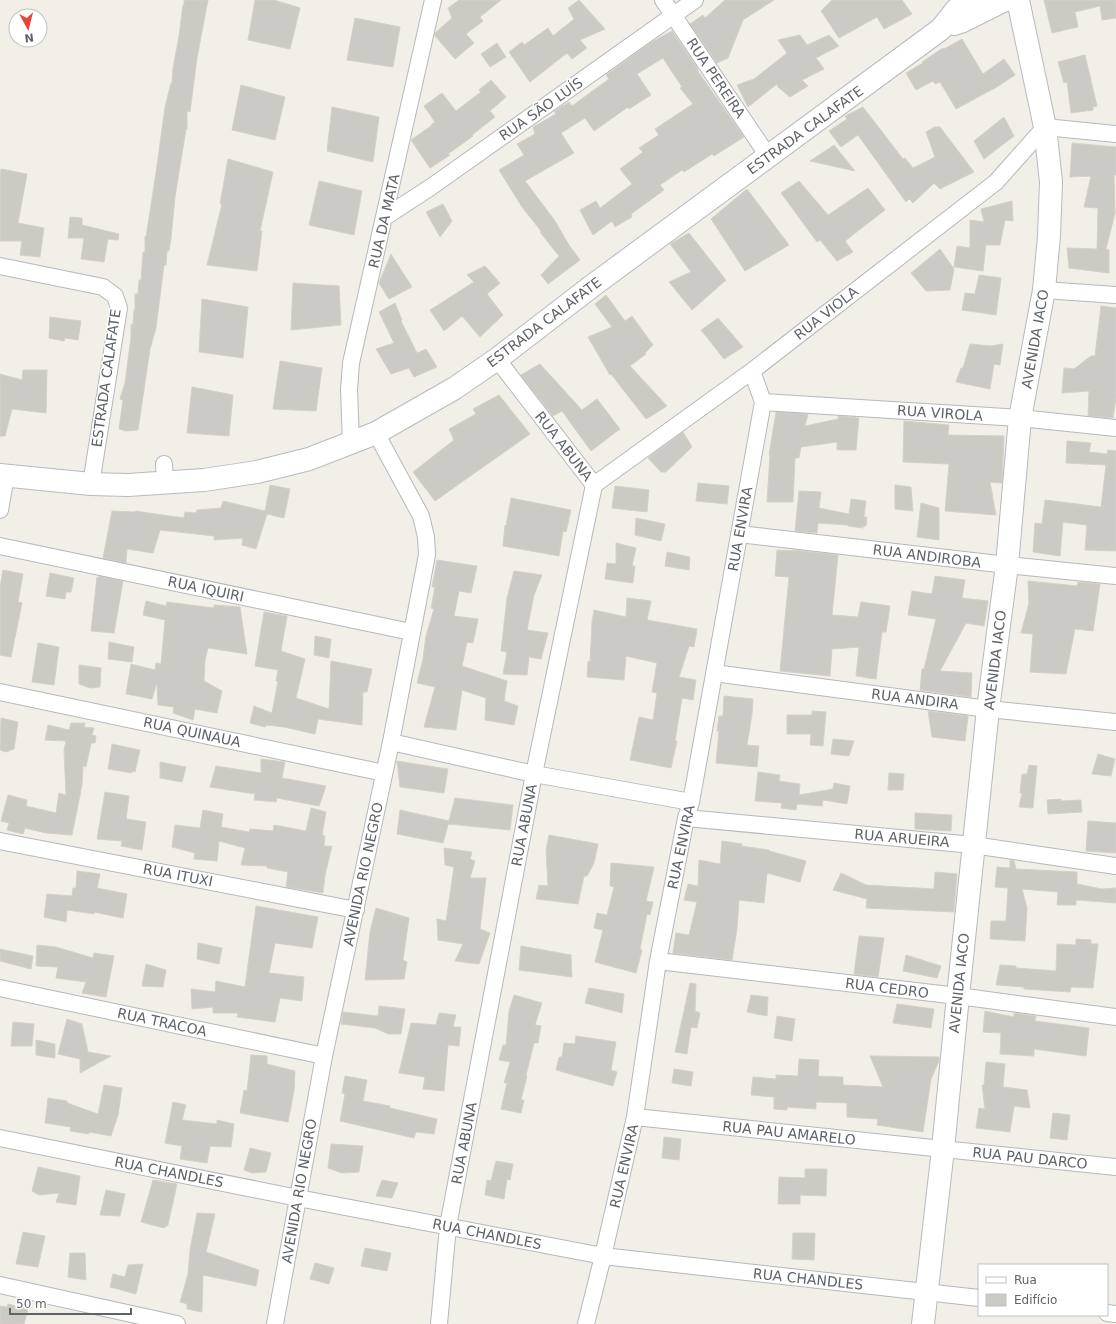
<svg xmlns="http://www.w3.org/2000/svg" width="1116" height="1324" font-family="'DejaVu Sans',sans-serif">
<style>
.building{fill:#cccac5;stroke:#d6d1c6}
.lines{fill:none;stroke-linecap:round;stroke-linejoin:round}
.street-casing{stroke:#b5b8bc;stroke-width:18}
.secondary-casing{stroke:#b6babf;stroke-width:24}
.street{stroke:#fff;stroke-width:16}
.secondary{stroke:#fff;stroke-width:22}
.labels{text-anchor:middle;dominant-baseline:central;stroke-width:3;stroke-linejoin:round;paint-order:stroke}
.street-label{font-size:14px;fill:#5f6368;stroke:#fff}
</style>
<rect width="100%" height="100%" fill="#f1efe8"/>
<path class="building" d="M184,0H208L197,58L190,112L187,111V129H186L175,197L171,238L169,251H167L166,265H164L156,328L150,349L138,430L126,431L119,429L123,400L120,399L125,383L131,337V324L133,325L134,310H135V294H138L139,280H141L143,252H145V236L146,237L156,173L165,107L171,83H172L173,68L179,36L183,5H184Z
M255,0H274L300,8L290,49L248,40Z
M459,0H501L480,17L483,21L466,34L474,43L455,59L435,36V33L452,18L448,8Z
M579,0L605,29L580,40L587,48L572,59L567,53L530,82L509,52L522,42L524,45L548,28L553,36L574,19L568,8Z
M725,0H774L743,20L728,58L717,63L690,24L703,15L705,18Z
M832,0H902L912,14L884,29L877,17L839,38L821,11Z
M1044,0H1116V18L1102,20L1100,6L1075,12L1078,27L1052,33Z
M355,18L400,27L393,67L347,60Z
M672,31L698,69L697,70L744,137L714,156L712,154L684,172L682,170L660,185L664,190L631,214L632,217L615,227L612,221L593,235L580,210L596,201L600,208L632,184L620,169L643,152L639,148L659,135L655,129L693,104L680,88L682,87L663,58L637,74L651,95L629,109L628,107L594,131L585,118L561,133L574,153L525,181L555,221L569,245L580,260L548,284L541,275L559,256L540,232L541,231L522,207L499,170L524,155L517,144L535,134L533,127L556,114L554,111L569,102L572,106L609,79L606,75L650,43Z
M800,35L807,45L829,35L839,46L816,58L824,69L802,80L808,86L790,97L778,87L777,84L748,107L737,85L754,79L787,53L778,40Z
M962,39L983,74L1004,59L1015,75L995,88L956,109L940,82L935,84L933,81L916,90L906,73L923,63L922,62L943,48L944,49Z
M497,43L506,57L490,67L481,54Z
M1085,55L1097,106L1093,107V110L1071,113L1067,82L1064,83L1058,62Z
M491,80L506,97L490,111L495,117L472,135L473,136L448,154L450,155L430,168L411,140L431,126V125L435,122L424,106L442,93L456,111L481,92L479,90Z
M241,85L285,97L275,140L232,130Z
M332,107L379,117L373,162L327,151Z
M863,107L903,159L905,158L913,168L935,157L926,132L935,127H940L974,172L940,189L934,183L913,203L909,199L906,202L858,135L841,147L829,131L847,119L845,116Z
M1004,117L1014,136L984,159L974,141Z
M1072,143L1116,147V175H1114L1115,213L1106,249L1109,250V273L1069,268L1067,248L1097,249L1098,208L1084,207L1091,176L1070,177Z
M834,145L855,171L810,161Z
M228,159L273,172L260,231H262L257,271L207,265L222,204H220Z
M1,169L27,174L18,223L44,228L40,257L20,255L22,241H0V177Z
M319,181L362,191L354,235L309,225Z
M799,181L828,215L868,188L885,210L845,241L853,252L837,261L820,240L817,242L781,193Z
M747,189L789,245L745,271L711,219Z
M1012,201L1013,221L1005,220L1000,245H986L983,271L954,267L957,246L970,248V220L984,222L981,209Z
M443,204L452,221L440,237L426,212Z
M70,217L82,218V225L119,234L118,240L108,239L104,262L81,259L84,238H68Z
M689,233L726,280L692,310L669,282L691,272L670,244Z
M940,249L954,269L950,290L926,291L911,273Z
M391,254L412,287L389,299L379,283Z
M485,266L500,283L487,294L503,315L480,337L462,316L444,331L430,310L474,282L467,275Z
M979,275L1001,278L996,315L962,310L965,293L975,294Z
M293,283L339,286L341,325L291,330Z
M606,295L625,321L632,316L653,345L645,353L646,354L630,366L667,406L646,419L611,374L610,375L588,337L612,327L595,304Z
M202,299L248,307L243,358L199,352Z
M395,303L402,320L401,321L417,353L426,349L437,367L414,377L409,368L391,374L376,349L394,343L379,312Z
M1101,306L1116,308V397L1113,418L1088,416L1089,391L1062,393L1064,368L1074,369L1091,356H1095Z
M50,317L81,321L78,340L65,338L64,341L49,338Z
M718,318L743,347L724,359L701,330Z
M970,344L991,346L1003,344L1000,365L994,364L990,389L956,382L961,368H963Z
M280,361L322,368L316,411L273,409Z
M540,364L582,410L597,399L620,429L591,451L562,411L553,416L521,375Z
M23,370H47L46,413L12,409L5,436H0V374L22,380Z
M192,387L233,395L229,436L187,433Z
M499,395L530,434L435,501L413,472L454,440L449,429L476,414L473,409Z
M776,412L808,414L805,426L838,419V416L859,418L856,450H837V442L801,447L799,458H795L793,502H767L770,455H769Z
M904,421L949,425L948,435L1004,436L1002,483L990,482L996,515L945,511L949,464L903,462Z
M683,432L692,447L666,472H661L648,458Z
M1067,441L1091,443L1089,452L1107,454L1108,450L1116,451V551L1085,550L1087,525L1063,522L1060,556L1033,552L1035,523L1042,524L1045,500L1101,507L1106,465L1066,463Z
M698,483L729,486L727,504L696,501Z
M270,485L290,489L284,518L267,514L256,549L242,545L243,538L214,540V536L160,530L153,553L127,549L126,563L103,558L112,511L135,512V511L184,518L185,512L196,513L197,510L221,508L223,501L265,511Z
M895,485L911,487L913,511L895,509Z
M615,486L649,490L647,512L612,508Z
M799,491L821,492L819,508L849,514L851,499L866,501L864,517H867L866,526H863V528L848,526V525L818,523L817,533L795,531Z
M511,498L571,510L566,532L563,531L559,556L503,546L505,525L506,526Z
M921,503L939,508V540L917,537Z
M636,518L665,524L661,541L635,535Z
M616,543L636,548L632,566H635L633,583L605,579L607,563L616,564Z
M777,550L793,551V550L838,555L832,615L858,617L861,602L890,606L886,632H882L876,679L856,676L859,647L832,649L830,676L780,671L789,577L775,576Z
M667,552L690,557L689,570L665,566Z
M437,560L477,566L471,593L459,591L454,616L478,619L473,643L467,642L462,666L507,681L504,701L518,706L514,725L485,720L486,698L462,690L456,730L424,727L435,687L417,683L423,659L426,636L434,609L431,608L435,587H432Z
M3,570L23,574L18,602L22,603L11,657L0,655V588Z
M514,571L542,575L534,595L527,630L548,633L541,659L529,657L527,675L503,674L507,652L501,651L507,598Z
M50,573L74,578L71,592H66L65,599L46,596Z
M99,576L123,581L114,633L91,631L97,577L99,578Z
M935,576L965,580L962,598L988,601L984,626L966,623L940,671L972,673L971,697L920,690L922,669H924L936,619L908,615L912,591L932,594Z
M1028,581L1077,586L1078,582L1100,584L1093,631L1075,629L1066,674L1030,672L1033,634L1021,633L1029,603Z
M627,598L651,601L647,620L697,629L694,647L689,646L679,677L696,680L693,700L682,698L675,741H677L671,768L630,760L639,717L653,720L657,693L652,692L657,663L626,656L624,680L587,677L588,661L590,662L592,622L594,610L626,617Z
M146,601L166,606L167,602L214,608V605L240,607L247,654L208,648L205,660L204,681L222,691L217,713L195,709L193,720L173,713L174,707L158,705L157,685H156L152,699L126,694L131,664L155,670L156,663L161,664L165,620L143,615Z
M264,612L287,616L281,651L305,659L296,698L329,709L331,661L372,669L367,692H363L362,725L318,719L315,734L284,727L266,725L265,727L250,723L254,706L272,713L278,681H276L278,670L255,666Z
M315,636L331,639L329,658L314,655Z
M109,642L134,647L132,662L108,659Z
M38,643L59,647L54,685L32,682Z
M79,665L101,668L100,687L90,688L79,684Z
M724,696L753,699L752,714L747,745L759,746L757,767L716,763L719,731H717L719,716H723Z
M812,711L826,712L823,746L810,745L811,734H787V715H812Z
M928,711L968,716L965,741L932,737Z
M1,718L18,722L14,749L6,752L0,750Z
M71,723H85L84,727L94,728L92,735L96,736L95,743H91L86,767L83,766L82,785L72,835L46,833L25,828L23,834L7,830L9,823L1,821L8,795L27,800L26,806L56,813L59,793L66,795L64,750L66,741L45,740L48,725L69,730Z
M833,739L854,741L849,756L831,754Z
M112,744L140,750L135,772L132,771V773L108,769Z
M1098,754L1115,759L1111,776L1092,774Z
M261,759L285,762L282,778L326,786L319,806L277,798L276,802L254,800L255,794L210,787L216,766L261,773Z
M397,761L448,769L444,793L400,787Z
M160,762L186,767L182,782L160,778Z
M1029,765L1037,766L1033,808L1019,807L1022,793H1020L1022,774H1027Z
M758,772L780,775L779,781L800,784L799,795L833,789L834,783L850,786L847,804L823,800L822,806L797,804L796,810L781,808L782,803L755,801Z
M889,773L904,774L903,790H888Z
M105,792L129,796L126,819L146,822L142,850L121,846L122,841L97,839Z
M455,798L513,805L510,830L448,824Z
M1061,799V801L1081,800L1082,812L1048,814L1047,800Z
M311,808L326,812L322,835L325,836L324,846H332L325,875L323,893L286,887L288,872L267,868V866L241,865L245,848L219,841L217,861L194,859L195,853L172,847L175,825L200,828L203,810L223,814L221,827L249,832L250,829L273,831L274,825L306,831Z
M400,810L449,821L443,843L397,834Z
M915,813L952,815L951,831L915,829Z
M1088,821L1116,823V853L1086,851Z
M549,835L598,844L594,863L587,876H584L578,904L536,899L539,885L548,886L546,850Z
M722,841L742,844L741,846L769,850V851L806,861L800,882L767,873L764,903L739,900L737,929L732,960L673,953L676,933L689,935L697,902L684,900L688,884L698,886L699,860L720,864Z
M444,848L472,852L470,859L475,861L470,878H486L480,929L490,933L479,964L455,961L463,944L438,940L437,919L446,921L454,867L445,865Z
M1010,860L1014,861L1016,869L1077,872V884L1102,889L1116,888V903L1076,900V905H1057L1058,892L1022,889L1027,908L1025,941L990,939L991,921H1006L1008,888L995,887L997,867L1010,868Z
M611,863L654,867L646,901L653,902L650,915L647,914L640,949L642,950L636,973L595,962L603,930L594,928L597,913L607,915L614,887L610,886Z
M77,871L100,874L97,888L127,894L123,918L94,912V914L67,910L66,922L44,917L47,894L72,896L73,888H76Z
M935,872L957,874L954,912L866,908L867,899L833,890L841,873L866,885L934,889Z
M256,906L318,917L312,948L275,943L269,973L304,977L302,1001L280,998L275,1022L237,1017L238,1013H213V1007L192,1009L191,989L215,992L216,981L245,987Z
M376,908L409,918L403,960L407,962L404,979L365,980L370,932Z
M859,936L884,938L878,977L854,974Z
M1076,939L1091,940V944H1098L1093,988L1071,987L1070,992L1024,989V987L996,985L1000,965L1016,966V968L1056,971L1057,944L1076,945Z
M198,943L222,948L219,964L197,959Z
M37,945L56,947L93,958L94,953L114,956L106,997L82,993L86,982L56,978L58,967L36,966Z
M521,946L571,955L572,977L519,970Z
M0,949L33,956L31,969L0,961Z
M906,955L941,966L937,978L903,971Z
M146,964L166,970L163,987L142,986Z
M690,983L696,984L695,1011L700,1013L697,1028L691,1027L687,1054L675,1052Z
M589,988L624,994L622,1013L585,1003Z
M514,995L542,1003L535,1025L541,1026L538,1043H534L526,1075L527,1076L521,1100H524L521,1113L501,1109L507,1083H504L510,1062L499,1060L503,1045H506L509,1011Z
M751,995L768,997L767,1016L747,1012Z
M897,1004L934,1009L931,1028L893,1023Z
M379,1006L405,1009L401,1034H388L375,1028L341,1024L343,1012L378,1016Z
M985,1011L1014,1017V1013L1036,1016L1035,1021L1089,1028L1086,1056L1034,1049V1056L1000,1054L1001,1033L983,1032Z
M439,1013L456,1015L453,1027H461L459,1046L448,1045L444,1091L423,1089L425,1077L399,1073L411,1023L436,1025Z
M777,1016L795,1019L792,1041L774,1038Z
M67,1019L82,1024L88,1052L111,1056L80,1073V1059L58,1054Z
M13,1022L34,1024L32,1046H11Z
M576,1036L616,1042L611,1070L617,1072L613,1086L556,1070L559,1057H562L564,1043L575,1044Z
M36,1040L55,1044V1058L36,1055Z
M251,1055L267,1056V1064L295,1071L294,1091L288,1122L240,1113L244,1090L247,1091Z
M870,1056L939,1057V1061L931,1079L923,1132L877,1125L878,1119L847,1117V1103L816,1102V1109L787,1107V1110L774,1109V1097L751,1095L753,1077L776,1079V1075L798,1076L799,1059L819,1060L818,1076L843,1077V1085L883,1087Z
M986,1062L1005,1064L1003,1087L1027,1090L1030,1108L1014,1106L1010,1132L976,1128L979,1108L985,1109L982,1085H984Z
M674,1069L693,1072L691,1086L672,1083Z
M345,1076L367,1080L363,1101L390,1106V1108L437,1119L434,1134L416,1132L414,1138L340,1121L345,1094L342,1093Z
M104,1085L122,1088L118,1115L111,1136L89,1132V1134L70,1131L71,1127L45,1123L48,1098L67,1101V1103L98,1114Z
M173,1102L186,1105L182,1120L217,1124V1120L234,1124L231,1147L210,1146L207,1163L180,1159L182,1146L165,1143Z
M1053,1113L1070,1115L1067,1140L1050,1138Z
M664,1137L681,1139L679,1160L662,1158Z
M331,1144L363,1146L359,1172L342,1173L328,1168Z
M250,1148L271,1153L266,1172L252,1173L244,1170Z
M496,1161L513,1164L510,1180L507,1179L504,1199L485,1195L487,1180L491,1181Z
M38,1167L80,1176L76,1205L56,1202L59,1193L39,1195L32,1191Z
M805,1169H827L826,1196L800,1195V1204H778L779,1177L805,1178Z
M153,1180L177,1184L168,1225L164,1228L141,1222Z
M382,1180L398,1183L392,1198L376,1196Z
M106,1190L125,1194L120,1216L100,1215Z
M197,1213L215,1214L206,1252L259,1270L256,1286L203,1275L202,1312L187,1309V1304L180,1302L188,1274L190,1250Z
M23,1232L45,1236L38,1267L16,1264Z
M793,1233H815L814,1260L792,1259Z
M365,1248L391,1253L387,1271L361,1266Z
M70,1253H85L86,1280L68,1277Z
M315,1263L334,1268L329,1284L310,1279Z
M143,1264L136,1294L110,1287L113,1274L125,1277L128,1265Z
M8,1304L28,1309L24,1324H0V1306L7,1307Z"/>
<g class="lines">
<defs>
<path id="street" d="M663,0L768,156
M385,217L431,187L695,0
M0,266L103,287L115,296L119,308L91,484
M1044,290L1116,295
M763,402L1020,418L1116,428
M351,443L349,390L351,363L433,0
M164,464L165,484
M594,485L752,371L996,182L1045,127L1116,134
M0,510L6,476
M739,534L1007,565L1116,576
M0,546L411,632
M714,673L988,709L1116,722
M0,692L384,773
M391,742L534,774L691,802
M686,818L973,845L1116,866
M0,841L356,910
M658,961L958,996L1116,1017
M0,988L324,1056
M635,1117L1116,1167
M0,1138L298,1198L603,1256L979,1298
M0,1285L177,1324
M1107,1313L1116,1314
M275,1324L324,1056L391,742L427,555L426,537L421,516L376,433
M439,1324L448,1226L534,774L594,485L497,359
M586,1324L603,1256L635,1117L658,961L686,818L691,802L763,402L752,371"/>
<path id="secondary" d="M954,24L963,21L1005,0
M0,475L91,484L128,485L204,480L257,472L309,459L376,433L455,388L497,359L592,286L941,29L956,10L970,0
M923,1324L943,1149L958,996L988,709L1007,565L1020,418L1044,290L1049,236L1051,182L1045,127L1018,0"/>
</defs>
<use href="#street" class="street-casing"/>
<use href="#secondary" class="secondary-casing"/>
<use href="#street" class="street"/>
<use href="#secondary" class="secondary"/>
</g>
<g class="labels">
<g class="street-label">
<text transform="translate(716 78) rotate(56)">RUA PEREIRA</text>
<text transform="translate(541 109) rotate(-35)">RUA SÃO LUÍS</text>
<text transform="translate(805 130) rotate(-36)">ESTRADA CALAFATE</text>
<text transform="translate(384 221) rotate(-77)">RUA DA MATA</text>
<text transform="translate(826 313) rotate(-38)">RUA VIOLA</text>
<text transform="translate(544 322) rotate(-37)">ESTRADA CALAFATE</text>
<text transform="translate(1035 339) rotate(-80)">AVENIDA IACO</text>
<text transform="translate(106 378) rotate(-82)">ESTRADA CALAFATE</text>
<text transform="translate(940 413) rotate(4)">RUA VIROLA</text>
<text transform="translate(564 446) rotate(52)">RUA ABUNA</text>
<text transform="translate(740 529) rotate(-80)">RUA ENVIRA</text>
<text transform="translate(927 556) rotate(7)">RUA ANDIROBA</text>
<text transform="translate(206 589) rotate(12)">RUA IQUIRI</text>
<text transform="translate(995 660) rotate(-83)">AVENIDA IACO</text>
<text transform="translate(915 699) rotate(7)">RUA ANDIRA</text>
<text transform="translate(192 732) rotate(12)">RUA QUINAUA</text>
<text transform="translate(524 825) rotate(-79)">RUA ABUNA</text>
<text transform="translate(902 838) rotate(5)">RUA ARUEIRA</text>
<text transform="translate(681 847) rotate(-78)">RUA ENVIRA</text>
<text transform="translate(363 874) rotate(-78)">AVENIDA RIO NEGRO</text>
<text transform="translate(178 875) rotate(11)">RUA ITUXI</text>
<text transform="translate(959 983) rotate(-84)">AVENIDA IACO</text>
<text transform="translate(887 988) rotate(7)">RUA CEDRO</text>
<text transform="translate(162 1022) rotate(12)">RUA TRACOA</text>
<text transform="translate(789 1133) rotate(6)">RUA PAU AMARELO</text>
<text transform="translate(464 1143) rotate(-79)">RUA ABUNA</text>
<text transform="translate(1030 1158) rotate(6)">RUA PAU DARCO</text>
<text transform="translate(624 1166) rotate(-77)">RUA ENVIRA</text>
<text transform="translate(169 1172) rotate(11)">RUA CHANDLES</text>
<text transform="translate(299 1191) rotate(-80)">AVENIDA RIO NEGRO</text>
<text transform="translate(487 1234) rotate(11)">RUA CHANDLES</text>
<text transform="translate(808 1279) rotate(6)">RUA CHANDLES</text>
</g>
</g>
<rect x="978" y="1264" width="130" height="52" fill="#ffffff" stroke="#bfc1c3"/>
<rect x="986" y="1277" width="20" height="6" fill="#ffffff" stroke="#bfc1c3"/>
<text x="1014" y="1284" font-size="12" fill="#5f6368">Rua</text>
<rect x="986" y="1294" width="20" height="12" fill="#cccac5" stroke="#bfc1c3"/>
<text x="1014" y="1304" font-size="12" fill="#5f6368">Edifício</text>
<g transform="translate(28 28) rotate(173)"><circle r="19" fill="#ffffff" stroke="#bfc1c3"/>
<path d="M0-3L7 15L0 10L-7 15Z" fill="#ea4335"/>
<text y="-6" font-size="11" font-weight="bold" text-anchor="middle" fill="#5f6368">N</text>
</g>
<path d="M10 1308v6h121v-6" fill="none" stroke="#5f6368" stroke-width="2"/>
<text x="16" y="1308" font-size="12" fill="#5f6368" stroke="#ffffff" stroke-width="3" paint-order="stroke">50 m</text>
</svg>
